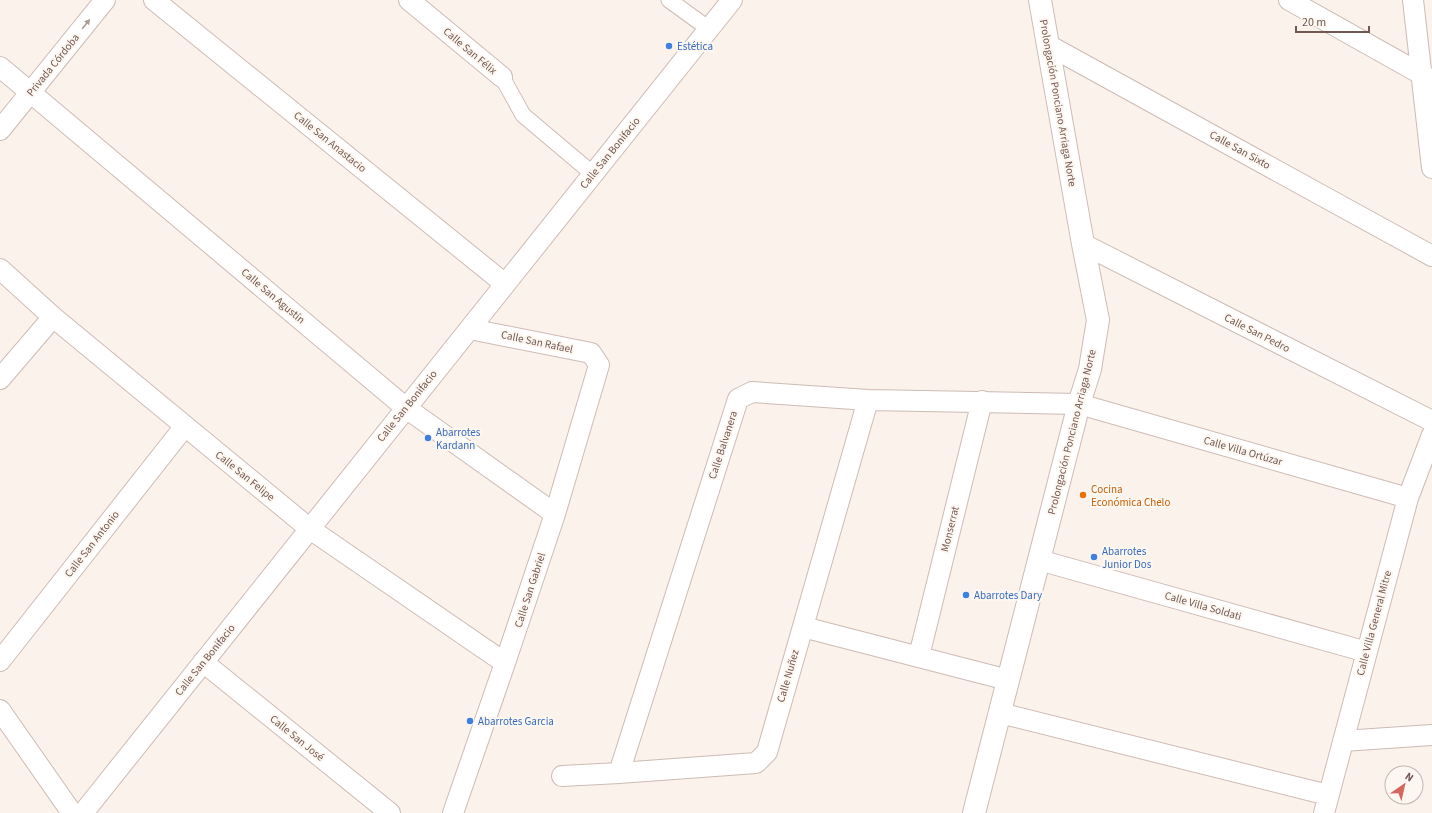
<svg xmlns="http://www.w3.org/2000/svg" width="1432" height="813" font-family="'Source Sans 3',sans-serif">
<style>
.lines{fill:none;stroke-linecap:round;stroke-linejoin:round}
.pedestrian-casing{stroke:#cebbb5;stroke-width:17}
.minor-casing{stroke:#cebbb5;stroke-width:22}
.tertiary-casing{stroke:#cebbb5;stroke-width:24}
.pedestrian{stroke:#fff;stroke-width:15}
.minor{stroke:#fff;stroke-width:20}
.tertiary{stroke:#fff;stroke-width:22}
.oneway{fill:#ab9a97}
.shop-dot{fill:#3f7fe0;stroke:#fdf7f1;stroke-width:1.5}
.food-dot{fill:#e8710a;stroke:#fdf7f1;stroke-width:1.5}
.labels{text-anchor:middle;dominant-baseline:central;stroke-width:4;stroke-linejoin:round;paint-order:stroke}
.shop-label{font-size:11px;fill:#366cbe;stroke:#fdf7f1;text-anchor:start}
.street-label{font-size:11px;fill:#735751;stroke:#fdf7f1}
.food-label{font-size:11px;fill:#c56008;stroke:#fdf7f1;text-anchor:start}
</style>
<rect width="100%" height="100%" fill="#faf2eb"/>
<g class="lines">
<defs>
<path id="pedestrian" d="M669,0L709,29
M502,77L523,115L593,174"/>
<path id="minor" d="M154,0L505,284
M409,0L502,77
M1289,0L1430,79
M1413,0L1432,168
M1048,45L1432,256
M0,67L406,408L555,514
M0,130L105,0
M1083,244L1432,421
M0,269L53,317L310,529L505,663
M0,379L53,317
M1039,560L1367,652
M803,627L1008,680
M919,656L982,401
M0,661L185,426
M203,662L390,813
M0,710L72,813
M1000,713L1328,795
M1343,741L1432,735
M619,773L738,399L752,392L868,400L1079,404L1408,498
M562,776L619,773L756,763L767,752L868,400
M83,813L732,0
M453,813L505,663L555,514L599,365L591,353L470,329
M1324,813L1408,498L1432,435"/>
<path id="tertiary" d="M974,813L1079,404L1090,369L1098,320L1083,244L1040,0"/>
</defs>
<use href="#pedestrian" class="pedestrian-casing"/>
<use href="#minor" class="minor-casing"/>
<use href="#tertiary" class="tertiary-casing"/>
<use href="#pedestrian" class="pedestrian"/>
<use href="#minor" class="minor"/>
<use href="#tertiary" class="tertiary"/>
</g>
<defs><path id="oneway-solid" d="M-6-.8H1V-3.2L6.5 0L1 3.2V.8H-6Z"/></defs>
<use class="oneway" href="#oneway-solid" transform="translate(86 24) rotate(-51)"/>
<g class="shop-dot">
<circle cx="669" cy="46" r="4"/>
<circle cx="428" cy="438" r="4"/>
<circle cx="1094" cy="557" r="4"/>
<circle cx="966" cy="595" r="4"/>
<circle cx="470" cy="721" r="4"/>
</g>
<circle class="food-dot" cx="1083" cy="495" r="4"/>
<g class="labels">
<g class="shop-label">
<text x="677" y="46">Estética</text>
<text x="436" y="432">Abarrotes<tspan x="436" dy="13">Kardann</tspan></text>
<text x="1102" y="551">Abarrotes<tspan x="1102" dy="13">Junior Dos</tspan></text>
<text x="974" y="595">Abarrotes Dary</text>
<text x="478" y="721">Abarrotes Garcia</text>
</g>
<g class="street-label">
<text transform="translate(470 51) rotate(40)">Calle San Félix</text>
<text transform="translate(53 65) rotate(-51)">Privada Córdoba</text>
<text transform="translate(1058 103) rotate(80)">Prolongación Ponciano Arriaga Norte</text>
<text transform="translate(330 142) rotate(39)">Calle San Anastacio</text>
<text transform="translate(1240 150) rotate(29)">Calle San Sixto</text>
<text transform="translate(610 153) rotate(-51)">Calle San Bonifacio</text>
<text transform="translate(273 296) rotate(40)">Calle San Agustín</text>
<text transform="translate(1257 333) rotate(27)">Calle San Pedro</text>
<text transform="translate(537 342) rotate(12)">Calle San Rafael</text>
<text transform="translate(407 406) rotate(-51)">Calle San Bonifacio</text>
<text transform="translate(1072 432) rotate(-76)">Prolongación Ponciano Arriaga Norte</text>
<text transform="translate(723 445) rotate(-72)">Calle Balvanera</text>
<text transform="translate(1243 451) rotate(16)">Calle Villa Ortúzar</text>
<text transform="translate(245 476) rotate(39)">Calle San Felipe</text>
<text transform="translate(950 529) rotate(-76)">Monserrat</text>
<text transform="translate(92 544) rotate(-52)">Calle San Antonio</text>
<text transform="translate(530 590) rotate(-72)">Calle San Gabriel</text>
<text transform="translate(1203 606) rotate(16)">Calle Villa Soldati</text>
<text transform="translate(1374 623) rotate(-75)">Calle Villa General Mitre</text>
<text transform="translate(205 660) rotate(-51)">Calle San Bonifacio</text>
<text transform="translate(788 676) rotate(-74)">Calle Nuñez</text>
<text transform="translate(297 738) rotate(39)">Calle San José</text>
</g>
<g class="food-label">
<text x="1091" y="489">Cocina<tspan x="1091" dy="13">Económica Chelo</tspan></text>
</g>
</g>
<g transform="translate(1404 785) rotate(34)"><circle r="19" fill="#fdf7f1" stroke="#c6b7b1"/>
<path d="M0-3L7 15L0 10L-7 15Z" fill="#d6675f"/>
<text y="-6" font-size="11" font-weight="bold" text-anchor="middle" fill="#735751">N</text>
</g>
<path d="M1296 26v6h73v-6" fill="none" stroke="#735751" stroke-width="2"/>
<text x="1302" y="26" font-size="12" fill="#735751" stroke="#fdf7f1" stroke-width="3" paint-order="stroke">20 m</text>
</svg>
